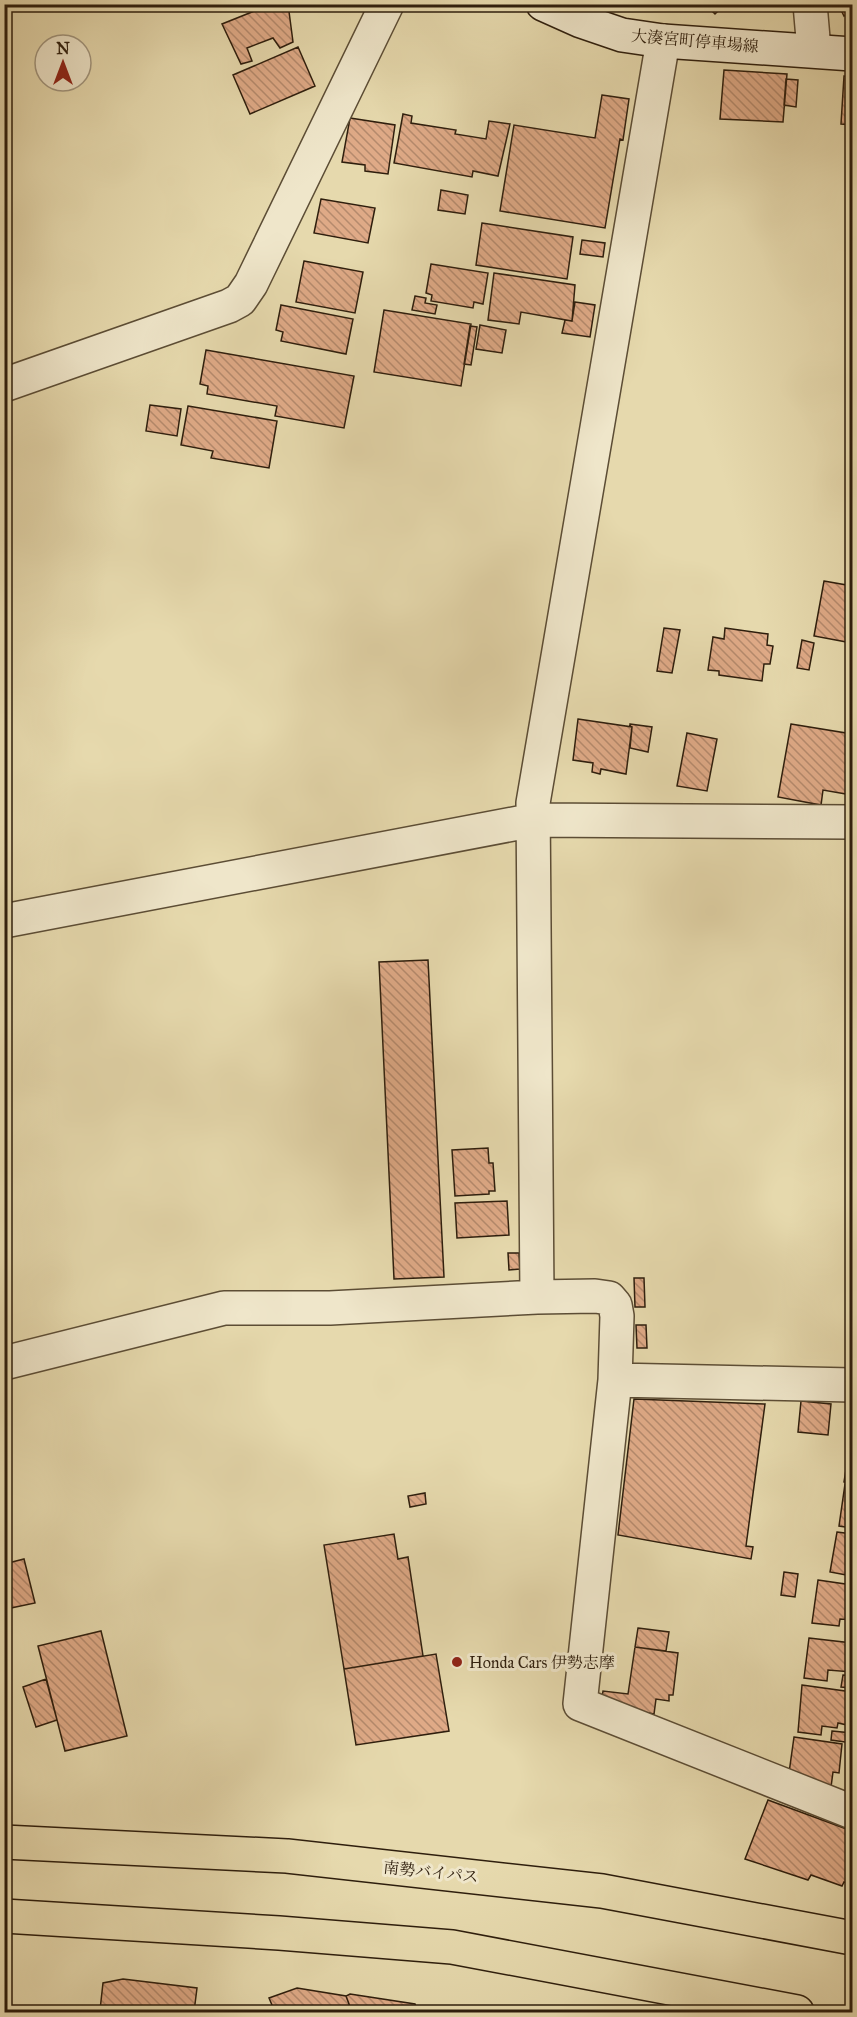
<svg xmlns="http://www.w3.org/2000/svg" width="857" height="2017" font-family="'IM FELL Great Primer','Noto Serif JP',serif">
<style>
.cemetery{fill:url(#cemetery-stones);stroke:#726e4b;stroke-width:1.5}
.building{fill:url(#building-back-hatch);stroke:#2e1e0d;stroke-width:1.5}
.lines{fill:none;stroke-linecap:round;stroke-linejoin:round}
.street-casing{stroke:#5c4d35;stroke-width:36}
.secondary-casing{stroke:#2e1e0d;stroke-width:36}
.highway-casing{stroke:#2e1e0d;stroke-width:36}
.street{stroke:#efe6ca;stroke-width:33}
.secondary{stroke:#efe6ca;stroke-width:33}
.highway{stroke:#e6d9ad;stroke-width:33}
.poi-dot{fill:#8f2418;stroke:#efe6ca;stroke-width:2}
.labels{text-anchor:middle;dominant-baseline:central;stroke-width:6;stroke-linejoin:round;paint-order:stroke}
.street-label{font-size:16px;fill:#2e1e0d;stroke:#efe6ca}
.poi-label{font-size:16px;fill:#2e1e0d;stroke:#efe6ca;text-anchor:start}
</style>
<defs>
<pattern id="cemetery-stones" width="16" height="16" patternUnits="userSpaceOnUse" patternTransform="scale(1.5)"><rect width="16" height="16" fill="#b6bf89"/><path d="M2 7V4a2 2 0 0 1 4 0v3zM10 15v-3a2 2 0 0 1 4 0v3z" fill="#9da475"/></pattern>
<pattern id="building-back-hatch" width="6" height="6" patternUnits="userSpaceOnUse" patternTransform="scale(1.5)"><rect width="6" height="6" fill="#dfaa87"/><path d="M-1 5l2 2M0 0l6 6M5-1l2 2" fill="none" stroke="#b58a6d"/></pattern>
</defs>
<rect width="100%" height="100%" fill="#e6d9ad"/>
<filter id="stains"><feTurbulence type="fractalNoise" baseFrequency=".00333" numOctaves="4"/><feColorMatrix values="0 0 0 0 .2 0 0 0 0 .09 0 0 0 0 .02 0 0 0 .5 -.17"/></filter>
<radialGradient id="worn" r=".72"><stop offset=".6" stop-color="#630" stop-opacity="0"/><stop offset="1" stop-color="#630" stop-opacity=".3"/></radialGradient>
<path class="cemetery" d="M610,5L650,4V5L647,8L623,10Z"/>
<path class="building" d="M272,4H288L293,42L280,48L273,38L247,48L252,61L241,64L222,24Z
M705,4H725L715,14Z
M848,5L852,10L844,16L841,10Z
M298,47L315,86L250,114L233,75Z
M724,70L787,74L783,122L720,119Z
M844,76L852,77V125L841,124Z
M786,79L798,80L796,107L784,105Z
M602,95L629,99L623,140L620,139L605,228L500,211L514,125L595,138Z
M403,114L412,116L411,123L456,130L455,134L486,139L489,121L510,124L498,176L473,171L472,177L394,163Z
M350,118L395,125L388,174L365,171V165L342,162Z
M441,190L468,195L465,214L438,210Z
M321,199L375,208L368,243L314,233Z
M482,223L573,237L567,279L476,265Z
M582,240L605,243L603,257L580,254Z
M304,261L363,272L355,313L296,302Z
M431,264L488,273L483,304L474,302L473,308L431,301L432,295L426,293Z
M494,273L575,285L572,321L521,312L519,324L488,320Z
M415,296L426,298L425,303L437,305L435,314L412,310Z
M575,302L595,305L590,337L562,333L565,320L572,321Z
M281,305L353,319L346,354L281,341L283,332L276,330Z
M384,310L471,324L461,386L374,372Z
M480,325L506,330L502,353L476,349Z
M470,326L477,327L471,365L464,364Z
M206,350L354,376L344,428L275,416L277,406L207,394L208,386L200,384Z
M150,405L181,409L177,436L146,431Z
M188,406L277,421L269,468L211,458L213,451L181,445Z
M824,581L852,586V643L814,636Z
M664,628L680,630L672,673L657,671Z
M725,628L768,634L767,645L773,646L770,664H764L762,681L719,675V671L708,670L713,637L724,639Z
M802,640L814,643L809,670L797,668Z
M578,719L632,727L626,774L601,769L600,774L592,772L593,763L573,760Z
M630,724L652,727L648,752L630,748L632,727L630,726Z
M791,724L852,734V795L823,790L821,805L778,797Z
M687,733L717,739L707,791L677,786Z
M428,960L444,1277L394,1279L379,962Z
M488,1148L489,1163H493L495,1191H489V1194L455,1196L452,1150Z
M507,1201L509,1235L457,1238L455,1203Z
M508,1253H519L520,1269L509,1270Z
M634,1278H644L645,1307H635Z
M636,1325H646L647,1348H637Z
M634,1399L765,1404L746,1546L753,1547L751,1559L618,1535Z
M801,1401L831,1404L828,1435L798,1432Z
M851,1439H852V1484L844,1482Z
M845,1484L852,1485V1528L839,1526Z
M425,1493L426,1504L410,1507L408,1496Z
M837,1532L852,1534V1576L830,1572Z
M394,1534L398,1559L408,1557L423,1656L344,1669L324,1545Z
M24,1559L35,1603L6,1609L4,1564Z
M784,1572L798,1574L795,1597L781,1595Z
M818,1580L852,1585V1620L840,1619L839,1626L812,1623Z
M638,1628L669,1632L666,1651L635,1647Z
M101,1631L127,1736L65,1751L38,1646Z
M809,1638L852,1643V1672L828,1670L827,1681L804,1678Z
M635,1647L678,1653L673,1695H669V1701L656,1699L654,1714L632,1710H600L603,1691L628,1694Z
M436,1654L449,1731L356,1745L344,1669Z
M843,1675L852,1676V1688L841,1687Z
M46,1679L57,1720L36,1727L23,1687Z
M802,1685L852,1692L847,1725L838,1723L837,1728L822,1726L821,1735L798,1732Z
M832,1731L852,1733V1743L831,1740Z
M794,1737L842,1744L839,1773L833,1772L831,1787L788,1780Z
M768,1800L852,1831V1885L844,1882L842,1886L811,1875L808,1880L745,1859Z
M123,1979L197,1988L194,2012H114L100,2010L103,1983Z
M297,1988L346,1996L352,2012H275L269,1998Z
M350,1994L415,2004L418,2012H352L346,1996Z"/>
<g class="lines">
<defs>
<path id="street" d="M810,4L814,50
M4,385L229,306L240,300L251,284L387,4
M4,921L534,820L852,822
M537,1297L533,803L663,41
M4,1363L224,1308H330L537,1297L595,1296L609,1298L615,1305L617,1316L615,1380L580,1704L852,1812
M615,1380L852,1385"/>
<path id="secondary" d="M543,4L581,21L622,35L663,41L852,54"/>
<path id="highway" d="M4,1842L287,1856L602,1891L852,1938
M4,1916L279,1933L452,1947L797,2012"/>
</defs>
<use href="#street" class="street-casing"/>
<use href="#secondary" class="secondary-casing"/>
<use href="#highway" class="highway-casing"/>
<use href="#street" class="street"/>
<use href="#secondary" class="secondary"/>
<use href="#highway" class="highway"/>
</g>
<circle class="poi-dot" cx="457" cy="1662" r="6"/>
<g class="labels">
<g class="street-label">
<text transform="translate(695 41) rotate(5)">大湊宮町停車場線</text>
<text transform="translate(431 1872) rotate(6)">南勢バイパス</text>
</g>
<g class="poi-label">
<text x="469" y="1662">Honda Cars 伊勢志摩</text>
</g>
</g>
<rect width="857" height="2017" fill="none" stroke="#e6d9ad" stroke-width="24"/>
<rect x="6" y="6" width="845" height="2005" fill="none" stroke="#2e1e0d" stroke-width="3"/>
<rect x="12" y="12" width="833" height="1993" fill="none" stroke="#2e1e0d" stroke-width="1.5"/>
<g transform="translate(63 63)"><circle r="28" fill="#efe6ca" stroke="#a2967e" stroke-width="1.5"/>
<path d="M0-4.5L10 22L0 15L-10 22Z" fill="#8f2418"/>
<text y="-9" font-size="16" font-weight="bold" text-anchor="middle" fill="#2e1e0d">N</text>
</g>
<rect width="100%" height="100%" filter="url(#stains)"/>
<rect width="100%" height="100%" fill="url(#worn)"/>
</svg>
